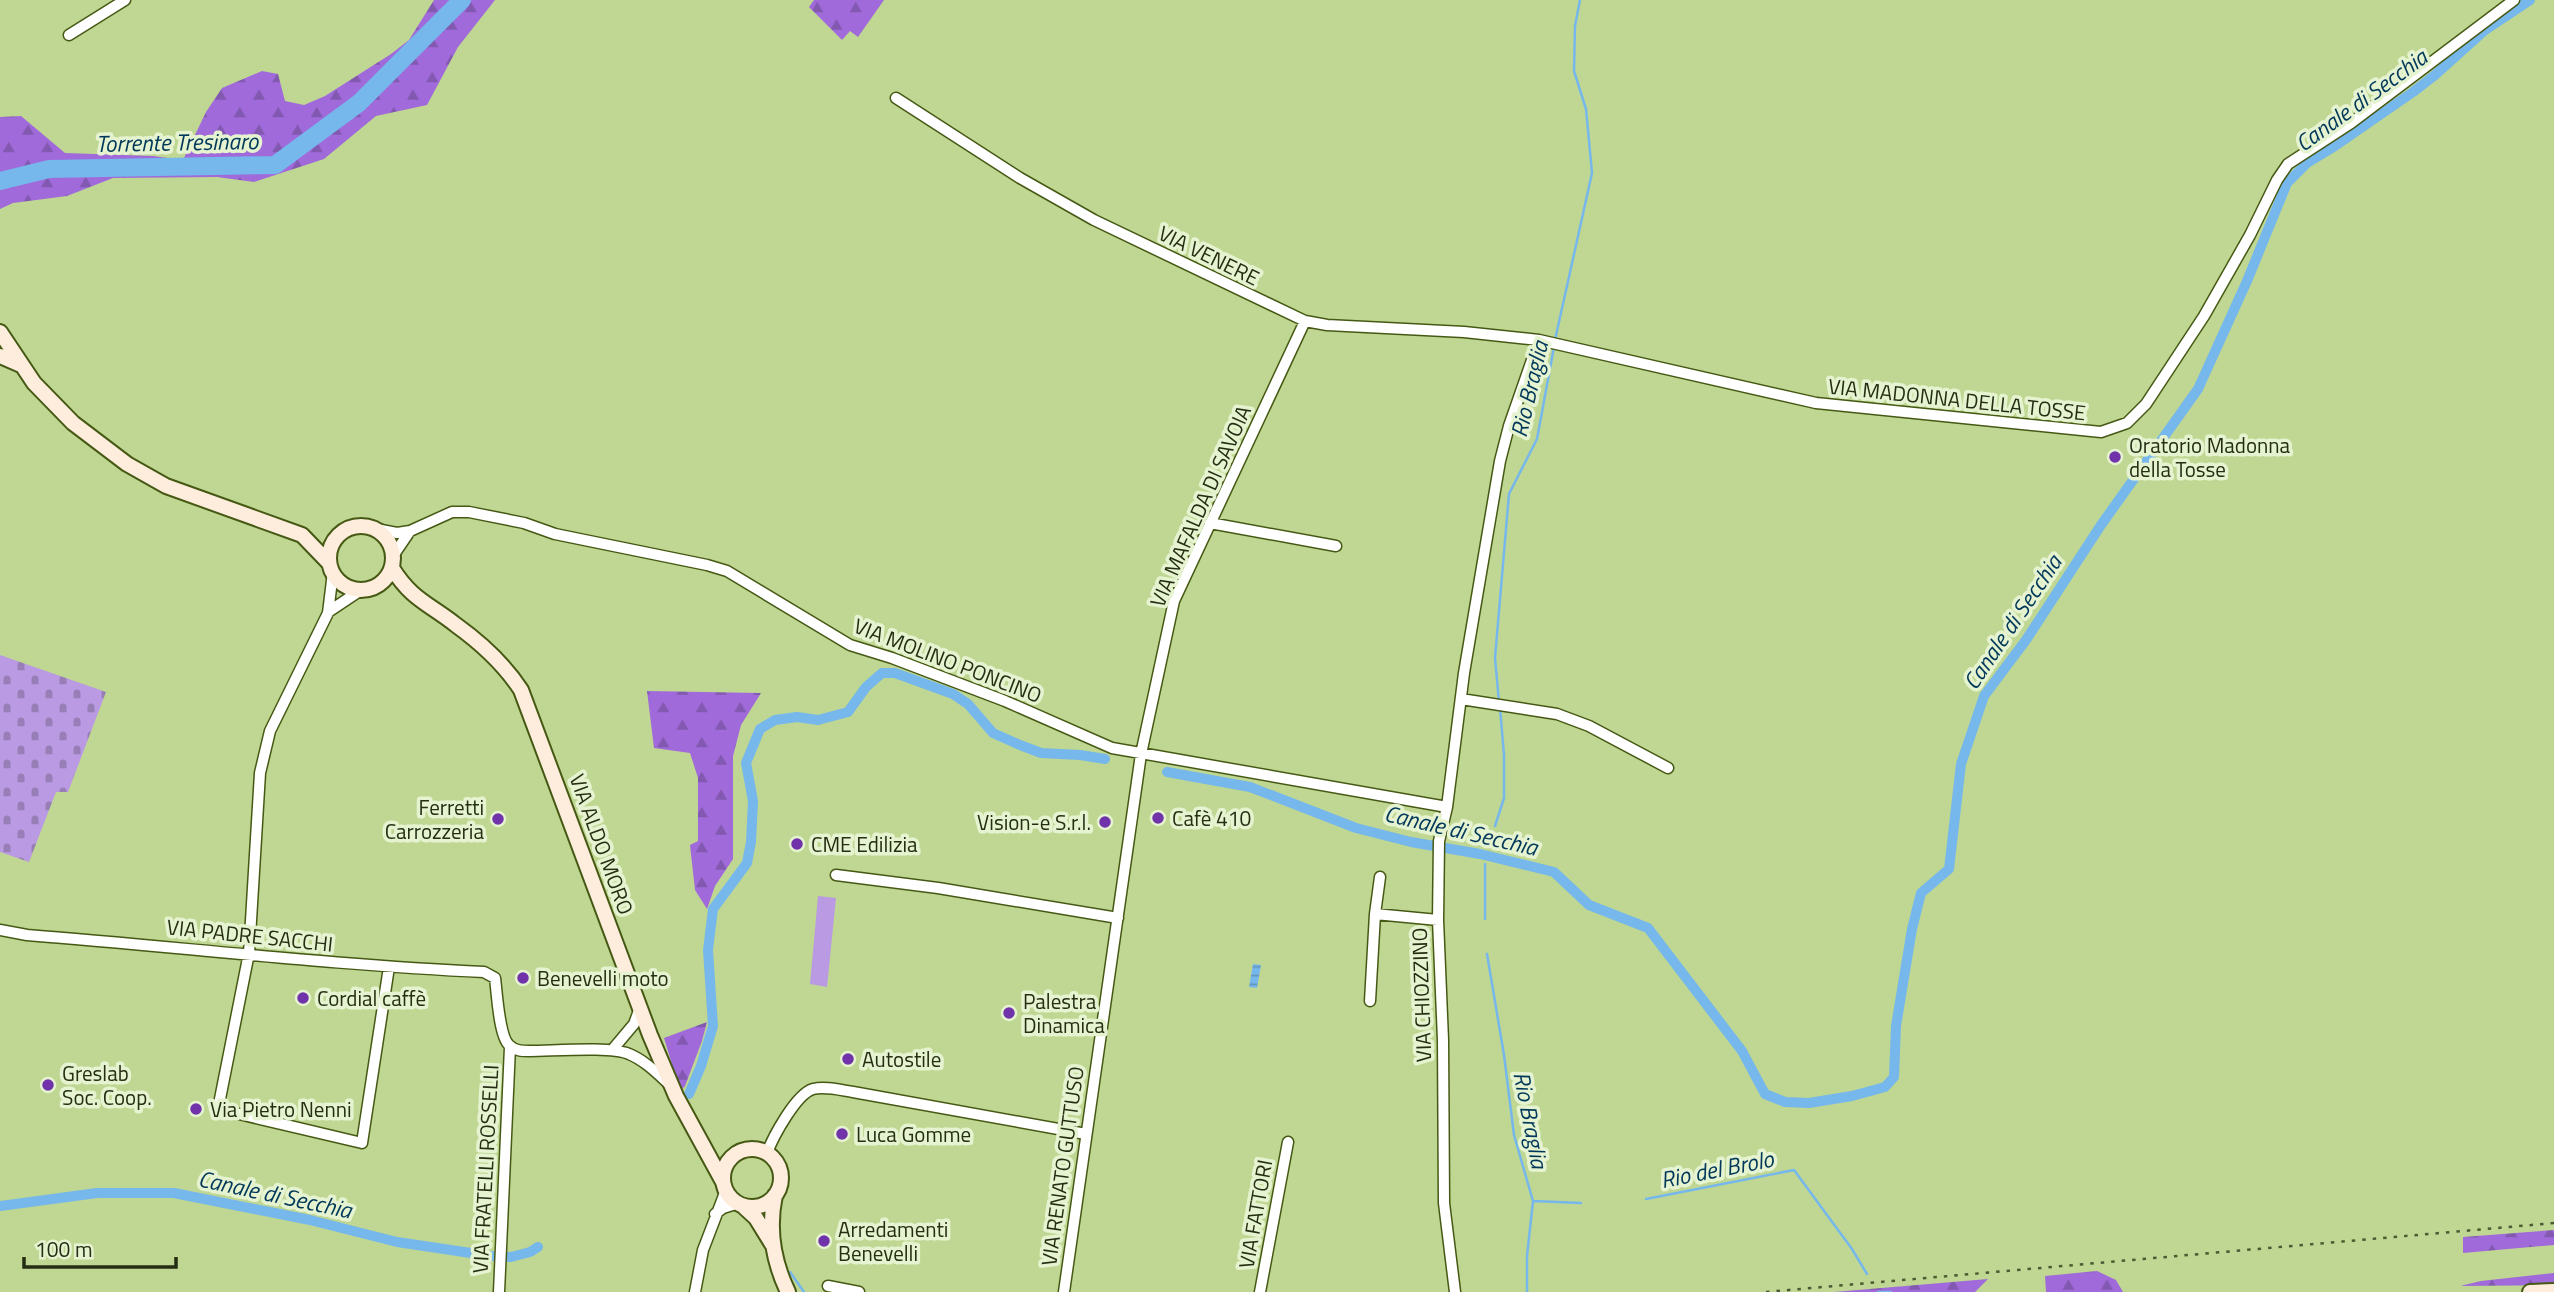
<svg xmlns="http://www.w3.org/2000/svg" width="2554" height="1292" font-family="'Titillium Web',sans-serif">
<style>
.green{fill:#ba9ae2}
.forest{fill:url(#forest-firs)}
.cemetery{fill:url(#cemetery-stones)}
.water{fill:url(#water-rules)}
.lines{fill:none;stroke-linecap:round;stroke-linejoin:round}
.stream{stroke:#76b7ec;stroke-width:2.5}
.canal{stroke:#76b7ec;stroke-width:10}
.river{stroke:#76b7ec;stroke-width:18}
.street-casing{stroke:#465914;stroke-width:13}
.secondary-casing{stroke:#465914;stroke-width:18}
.street{stroke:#fff;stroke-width:10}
.secondary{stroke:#feeddc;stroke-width:14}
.rail{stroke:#4d5a34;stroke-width:2.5;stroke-dasharray:3.5 7;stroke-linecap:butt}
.poi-dot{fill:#7133a9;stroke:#e6f3d0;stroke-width:2.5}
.labels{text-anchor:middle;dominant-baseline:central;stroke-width:7;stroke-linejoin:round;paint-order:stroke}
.street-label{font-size:21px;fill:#252e13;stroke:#e6f3d0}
.poi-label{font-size:21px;fill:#252e13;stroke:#e6f3d0;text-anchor:start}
.water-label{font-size:23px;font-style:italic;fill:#01385a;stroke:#e6f3d0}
</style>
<defs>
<pattern id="forest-firs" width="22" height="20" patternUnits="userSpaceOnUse" patternTransform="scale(1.75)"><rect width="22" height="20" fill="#a06ada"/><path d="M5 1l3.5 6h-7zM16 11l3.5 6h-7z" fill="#8258b0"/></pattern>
<pattern id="cemetery-stones" width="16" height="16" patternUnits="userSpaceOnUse" patternTransform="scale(1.75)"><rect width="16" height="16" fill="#ba9ae2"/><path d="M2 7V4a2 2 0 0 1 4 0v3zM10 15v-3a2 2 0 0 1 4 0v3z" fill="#977eb6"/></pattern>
<pattern id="water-rules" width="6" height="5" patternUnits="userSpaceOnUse" patternTransform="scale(1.75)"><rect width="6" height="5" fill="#76b7ec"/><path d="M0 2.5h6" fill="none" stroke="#6195be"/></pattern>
</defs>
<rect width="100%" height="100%" fill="#bfd792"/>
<path class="green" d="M818,896L836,898L827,987L810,984Z"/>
<path class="forest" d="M434,0H495L458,47L427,105L376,116L324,159L254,182L217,177L113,178L67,196L13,203L0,209V117L21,116L65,153L153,156L183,160L206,112L222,88L262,71L278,74L285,101L304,105L325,96L391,54L409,40Z
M814,0H884L858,37L850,31L842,40L809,7Z
M647,691L761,693L741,725L733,756V859L715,886L707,909L695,890L690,845L698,841V778L690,753L654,748Z
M707,1022L702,1041L685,1086L680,1091L664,1038Z
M2554,1230V1245L2463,1253V1237Z
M2097,1271L2116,1280L2123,1292H2046L2045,1276Z
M2554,1273V1285L2460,1286L2481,1281Z
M1988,1279L1975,1292H1834Z"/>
<path class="cemetery" d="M0,655L106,692L68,792H56L29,862L0,852Z"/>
<path class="water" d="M1253,964L1261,965L1257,988L1249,987Z"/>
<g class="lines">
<path class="stream" d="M1555,340L1592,173L1586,109L1574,71L1575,26L1580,0
M1499,702L1495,658L1509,494L1537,439L1554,347
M1495,826L1504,798V755L1500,708
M1485,919V864
M1487,954L1504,1055L1514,1135L1533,1201L1527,1256V1292
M1646,1199L1794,1170L1852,1249L1867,1274
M1533,1201L1581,1203
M790,1272L804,1292
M1878,1292H1891"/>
<path class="canal" d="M1167,772L1250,787L1356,828L1411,842L1480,854L1554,872L1589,905L1648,928L1742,1051L1765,1094L1785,1102L1809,1103L1852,1096L1885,1087L1894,1077L1896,1026L1912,929L1921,893L1949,869L1961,764L1984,696L2026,640L2101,525L2198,389L2247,281L2287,183L2307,163L2335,146L2413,92L2435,75L2485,30L2530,0
M689,1094L701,1066L713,1026L708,950L713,909L747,863L751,842L753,801L746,763L760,729L775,720L797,717L818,720L848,712L866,687L882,673H895L953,694L968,704L993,733L1020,745L1041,753L1080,755L1105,759
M0,1206L97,1193H174L310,1220L397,1242L491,1256L511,1257L530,1252L538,1247"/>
<path class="river" d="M0,181L49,169L275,165L359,103L462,0"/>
<defs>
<path id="street" d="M69,35L125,0
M896,98L1020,178L1094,220L1305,321L1327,325L1464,332L1539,340L1816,403L2101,432L2127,423L2146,404L2204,316L2250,235L2277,180L2288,164L2351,123L2514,0
M1210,523L1336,546
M376,529L397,533L410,531L452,512H469L524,523L555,534L707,565L727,571L850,645L892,658L1005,701L1112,748L1447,807
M393,556L410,531
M333,572L328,613L270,731L260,773L249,953L218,1109L362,1143L389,967
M328,612L361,590
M1461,699L1557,714L1589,726L1668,768
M836,875L938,888L1118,918
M1375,914L1380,877
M0,930L27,935C180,947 332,965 484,972L495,978C497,993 499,1036 509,1045C515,1051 522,1051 530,1051C553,1051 611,1046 629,1054C644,1060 657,1073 669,1084
M1370,1001L1375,914L1438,920
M613,1049L634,1024L640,1008
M767,1153C773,1137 796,1094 813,1089C825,1086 840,1090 853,1092L1086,1134
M715,1214L723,1208L739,1203
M828,1286L859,1292
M499,1292L510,1047
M695,1292L703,1250L726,1190
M1064,1292L1141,754L1174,601L1305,321
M1260,1292L1288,1142
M1455,1292L1444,1203L1443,1040L1438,920L1439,841L1447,807L1464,673L1500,461L1509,426L1539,340"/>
<path id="secondary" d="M0,332L34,383L73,423L127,464L166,486L302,535L329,563
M0,356L21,365
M329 558a32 32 0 1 1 64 0a32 32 0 1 1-64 0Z
M392,568C412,600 428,603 456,625C481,643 504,664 521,690L650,1035L676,1096L723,1182
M723 1178a29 29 0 1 1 58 0a29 29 0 1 1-58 0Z
M775,1195C768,1228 773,1261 788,1292
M743,1206L756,1218L772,1244
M2530,1292L2554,1291"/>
</defs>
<use href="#street" class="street-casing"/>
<use href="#secondary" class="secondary-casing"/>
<use href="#street" class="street"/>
<use href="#secondary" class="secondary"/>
<path class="rail" d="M1766,1292L2554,1223"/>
</g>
<g class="poi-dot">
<circle cx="2115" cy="457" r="7"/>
<circle cx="1158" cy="818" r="7"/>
<circle cx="498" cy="819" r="7"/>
<circle cx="1105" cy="822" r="7"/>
<circle cx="797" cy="844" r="7"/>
<circle cx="523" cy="978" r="7"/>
<circle cx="303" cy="998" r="7"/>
<circle cx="1009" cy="1013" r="7"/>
<circle cx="848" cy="1059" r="7"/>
<circle cx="48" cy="1085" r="7"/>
<circle cx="196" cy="1109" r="7"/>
<circle cx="842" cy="1134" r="7"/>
<circle cx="824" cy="1241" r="7"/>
</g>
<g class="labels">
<g class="street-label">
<text transform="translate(1209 255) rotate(26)">VIA VENERE</text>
<text transform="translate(1957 399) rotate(6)">VIA MADONNA DELLA TOSSE</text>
<text transform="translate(1200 506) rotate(-66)">VIA MAFALDA DI SAVOIA</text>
<text transform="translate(948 660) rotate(21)">VIA MOLINO PONCINO</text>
<text transform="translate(602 844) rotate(70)">VIA ALDO MORO</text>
<text transform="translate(250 935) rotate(6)">VIA PADRE SACCHI</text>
<text transform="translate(1421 995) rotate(-92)">VIA CHIOZZINO</text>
<text transform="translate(1062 1166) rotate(-82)">VIA RENATO GUTTUSO</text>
<text transform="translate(485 1169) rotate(-87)">VIA FRATELLI ROSSELLI</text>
<text transform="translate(1255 1214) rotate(-80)">VIA FATTORI</text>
</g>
<g class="poi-label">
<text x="2129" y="445">Oratorio Madonna<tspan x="2129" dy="24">della Tosse</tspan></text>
<text x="484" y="807" text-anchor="end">Ferretti<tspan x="484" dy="24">Carrozzeria</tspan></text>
<text x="1172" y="818">Cafè 410</text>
<text x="1091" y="822" text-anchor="end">Vision-e S.r.l.</text>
<text x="811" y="844">CME Edilizia</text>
<text x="537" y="978">Benevelli moto</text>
<text x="317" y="998">Cordial caffè</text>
<text x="1023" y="1001">Palestra<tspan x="1023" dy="24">Dinamica</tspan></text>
<text x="862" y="1059">Autostile</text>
<text x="62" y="1073">Greslab<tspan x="62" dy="24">Soc. Coop.</tspan></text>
<text x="210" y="1109">Via Pietro Nenni</text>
<text x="856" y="1134">Luca Gomme</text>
<text x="838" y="1229">Arredamenti<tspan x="838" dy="24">Benevelli</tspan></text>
</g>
<g class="water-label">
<text transform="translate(2361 100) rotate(-36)">Canale di Secchia</text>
<text transform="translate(177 142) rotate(-1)">Torrente Tresinaro</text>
<text transform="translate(1529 389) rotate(-77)">Rio Braglia</text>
<text transform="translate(2012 622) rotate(-56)">Canale di Secchia</text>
<text transform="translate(1461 830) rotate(13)">Canale di Secchia</text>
<text transform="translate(1531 1120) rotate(79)">Rio Braglia</text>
<text transform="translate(1717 1169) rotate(-11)">Rio del Brolo</text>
<text transform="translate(275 1194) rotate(12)">Canale di Secchia</text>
</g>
</g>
<path d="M24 1257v10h152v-10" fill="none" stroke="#252e13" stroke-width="3.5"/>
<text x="35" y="1257" font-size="21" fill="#252e13" stroke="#e6f3d0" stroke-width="5" paint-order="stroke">100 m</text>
</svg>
